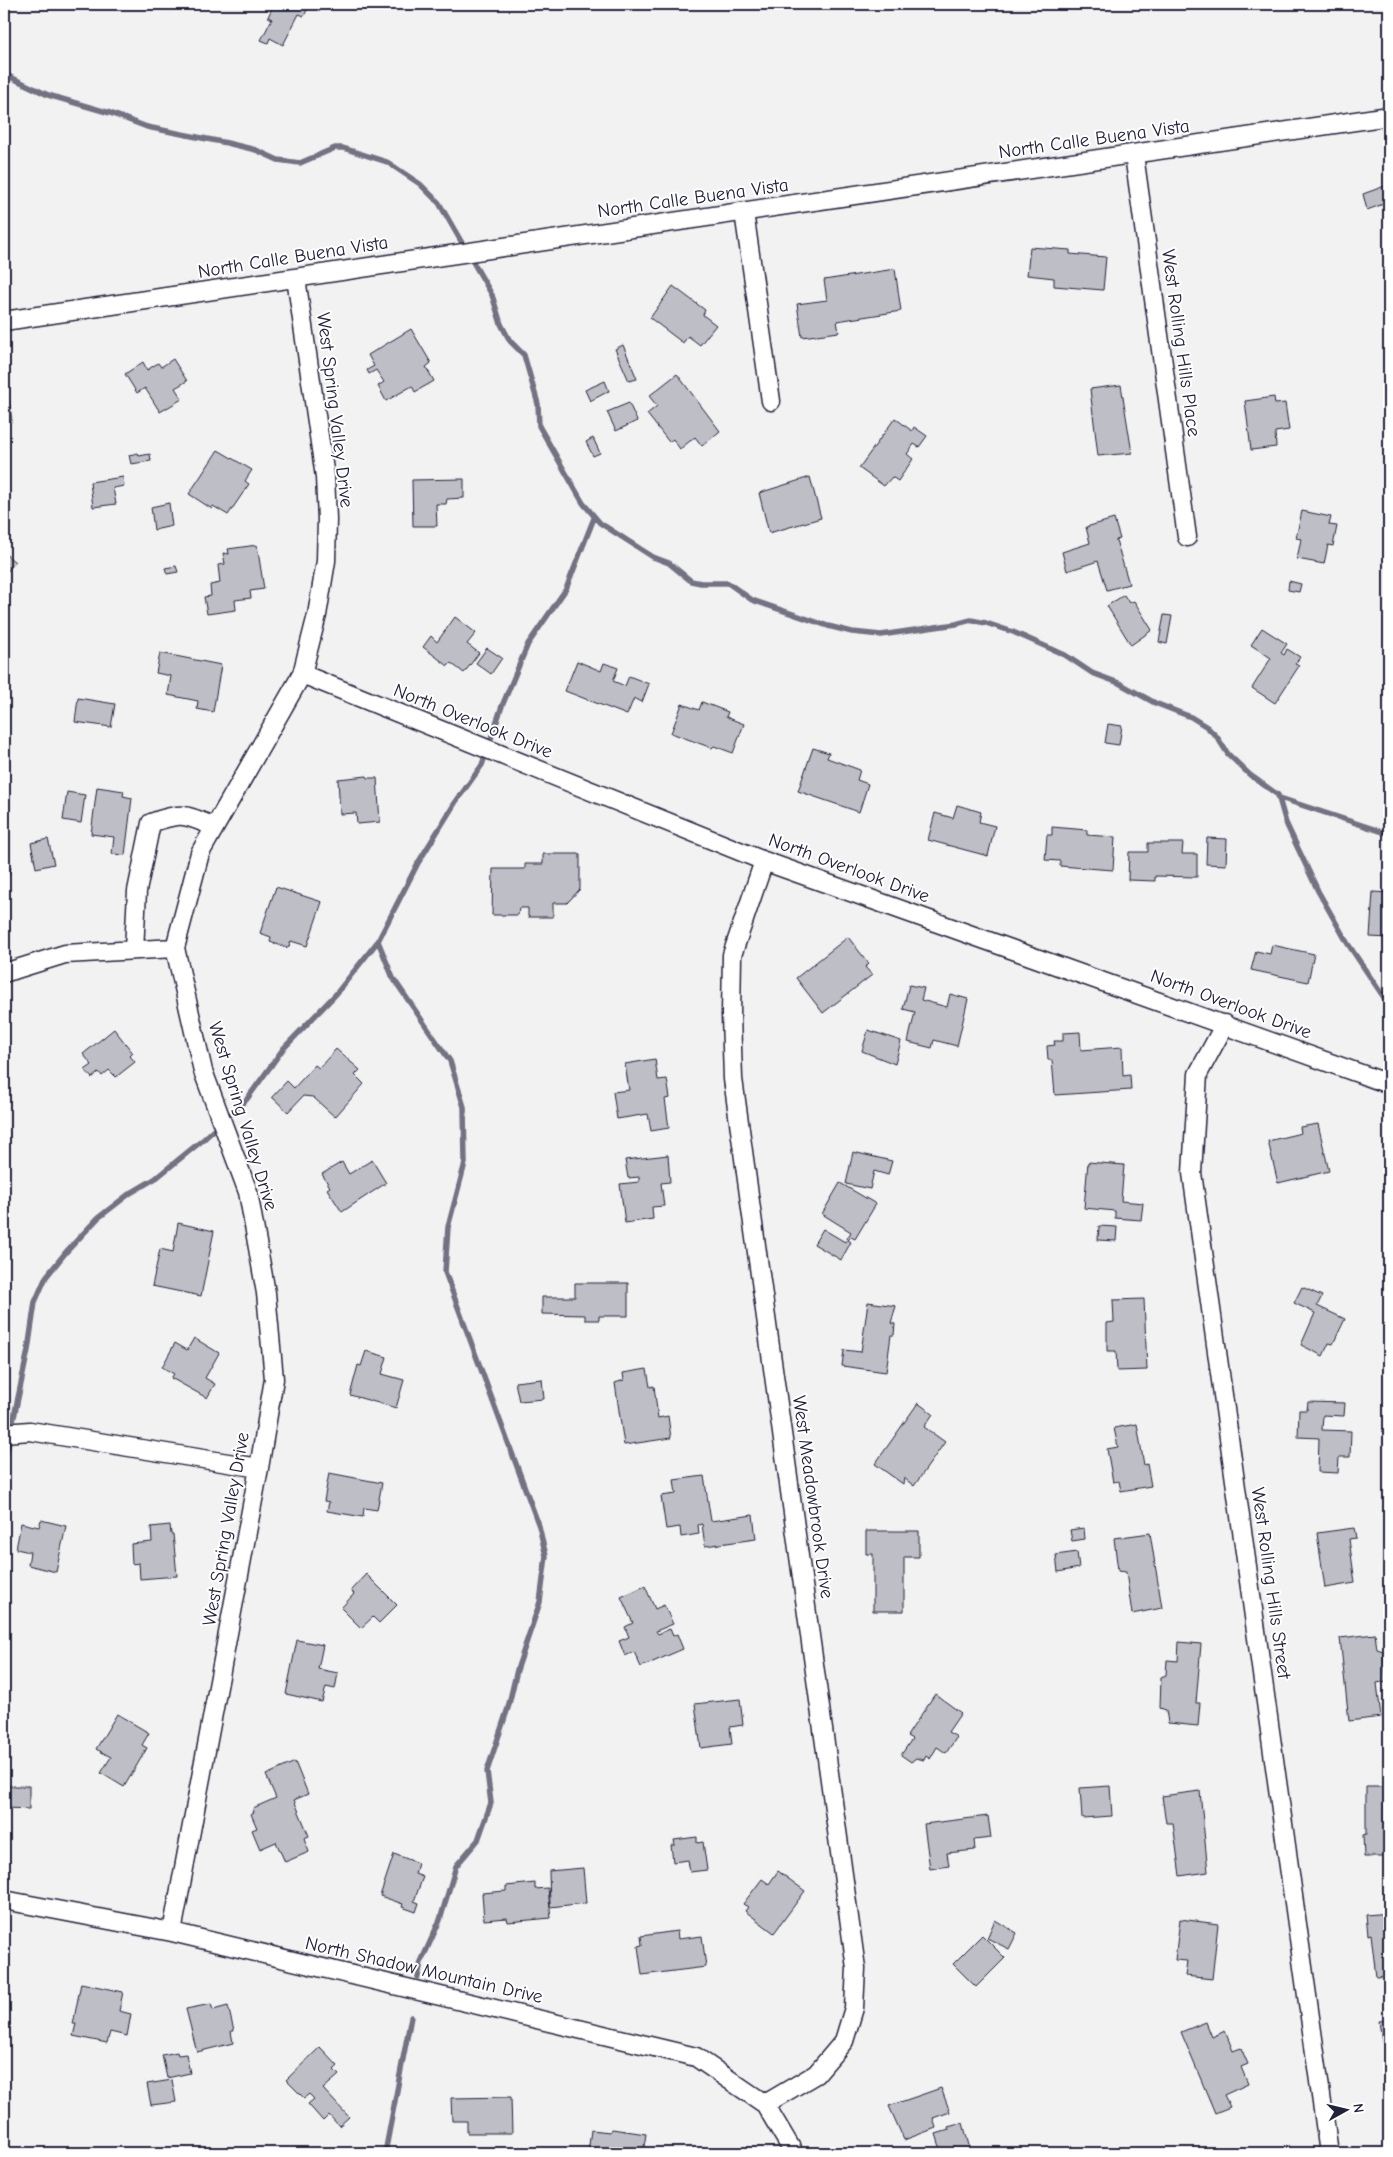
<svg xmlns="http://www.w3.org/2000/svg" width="1393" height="2157" font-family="'Comic Neue',sans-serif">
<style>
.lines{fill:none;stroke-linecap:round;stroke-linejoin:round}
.stream{stroke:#727282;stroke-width:5.5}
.building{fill:#bebec6;stroke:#22223b}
.minor-casing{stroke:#22223b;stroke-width:21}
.minor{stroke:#fff;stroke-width:18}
.labels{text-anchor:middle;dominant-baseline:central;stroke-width:4;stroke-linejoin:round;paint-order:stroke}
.street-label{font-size:19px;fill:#22223b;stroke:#fff}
</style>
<rect width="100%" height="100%" fill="#f2f2f3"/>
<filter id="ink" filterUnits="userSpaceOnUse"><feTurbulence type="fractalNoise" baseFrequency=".02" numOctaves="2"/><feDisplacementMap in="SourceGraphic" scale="10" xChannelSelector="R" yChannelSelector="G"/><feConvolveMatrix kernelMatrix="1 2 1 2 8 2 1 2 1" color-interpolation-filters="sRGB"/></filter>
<g filter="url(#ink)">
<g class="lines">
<path class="stream" d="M4,74L48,95L110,113L147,127L227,143L256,150L278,160L300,163L335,148H343L387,162L420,184L439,203L492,295L501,324L510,341L524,355L538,404L539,426L583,503L600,523L653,557L669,563L691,581L701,583H728L752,600L828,626L852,632L881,635L956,624L971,620L986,623L1013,632L1065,655L1092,673L1119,683L1155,703L1191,717L1207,727L1217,737L1228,754L1250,775L1278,795L1286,823L1318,891L1348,944L1389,1005
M1280,798L1389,834
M378,941L393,978L450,1061L464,1107L465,1163L448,1227L445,1272L539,1526L546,1556L540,1602L517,1670L508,1708L487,1771L491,1803L478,1840L456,1866L440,1920L421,1962L418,1977
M4,1465L28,1350L35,1302L46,1277L66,1252L98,1218L129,1194L156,1178L204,1139L247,1099L283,1049L336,994L378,941L418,863L455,803L482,765L502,706L528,644L566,589L594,518
M385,2153L411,2017"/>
</g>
<path class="building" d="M271,4H310L304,16L299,14L283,45L270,38L268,43L261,40L272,19L268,17L272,8L270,6Z
M1385,186L1389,195V202L1367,210L1363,194Z
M1030,247L1070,250V254L1106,257L1103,290L1054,286V278L1027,275Z
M895,269L901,311L837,321L839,332L802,337L797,304L827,300L824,280Z
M673,286L705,310L703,315L716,325L700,345L688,336L683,343L650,318Z
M411,329L431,363L426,367L434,381L415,392L412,386L386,401L378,386L384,382L376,370L369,374L367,370L374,366L368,355Z
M623,345L637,379L629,381L615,349Z
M1385,345H1389V362H1386Z
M173,359L187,381L175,388L182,399L160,412L145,388L137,393L125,374L143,362L147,370L158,363L161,367Z
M677,374L720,431L702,446L695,437L680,449L673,439L669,442L647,414L657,406L649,396Z
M605,381L609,391L590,401L585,390Z
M7,385L12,421L4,422V386Z
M1121,385L1132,453L1098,456L1090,389Z
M1274,397L1275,404L1285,403L1289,430L1275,432L1276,447L1251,450L1245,401Z
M629,403L637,421L616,431L607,412Z
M895,418L912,431L914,427L927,436L919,447L914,444L907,454L913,459L898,481L892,477L884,486L859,468Z
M593,438L600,453L593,456L586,442Z
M218,450L252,470L245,481L249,484L228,515L213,506L212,509L189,494Z
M138,453L139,456L150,454L151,461L131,464L129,455Z
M123,477L124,486L113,488L116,504L93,507L90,482Z
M810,477L821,518L769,533L759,493Z
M464,479V498L447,499L446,504H436L437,526H413L412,480Z
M169,503L172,526L154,530L151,507Z
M1302,511L1331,517L1329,525L1337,526L1333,546L1328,545L1324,564L1297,559L1301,539L1296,538Z
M1114,519L1120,539L1116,540L1129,584L1107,590L1098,561L1067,571L1062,552L1090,543L1086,527Z
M257,545L264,589L250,591L251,598L235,600L236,610L207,614L204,597L211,596L210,585L220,583L218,565L225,564L223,553L229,554L228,549Z
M4,553L15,562L6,573L4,571Z
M176,566L178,572L167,574L165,568Z
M1289,581L1301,584L1299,592L1288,590Z
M1124,595L1129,603L1134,601L1152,630L1131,645L1107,606Z
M1164,615L1172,616L1167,644L1159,642Z
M455,617L476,633L467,644L479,653L464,673L451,663L448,666L423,647L431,636L437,642Z
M1262,628L1287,644L1281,653L1284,655L1287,649L1300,657L1295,664L1299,666L1275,703L1252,688L1271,658L1251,645Z
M487,648L502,658L491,674L476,663Z
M160,653L221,665L213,712L197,709L198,701L168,695L171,676L156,673Z
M577,661L601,671L604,663L618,668L613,681L625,686L629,676L649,684L642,702L634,698L627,715L565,691Z
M78,698L115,704L111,727L75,722Z
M702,702L728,712L726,717L744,724L733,753L714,746L712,748L671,733L682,704L699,710Z
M1108,724L1122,726L1119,745L1105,743Z
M813,748L829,753L827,758L860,770L857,780L868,784L859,812L798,791Z
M367,776L368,778H377L380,822L357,824L356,813L340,814L338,779Z
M97,787L124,791L123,796L132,798L125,855L112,854L114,837L91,834Z
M67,792L85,795L81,823L63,820Z
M957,805L981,812L979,822L995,826L988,856L928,840L935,813L953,818Z
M1052,827L1087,830V835L1115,837L1113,870L1060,866V861L1045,860L1047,835H1052Z
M1207,838L1227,839L1226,865L1206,864Z
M48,839L54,864L36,868L31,843Z
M1148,843H1183L1182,854H1197V877L1155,876V881L1128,880L1129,852H1148Z
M543,854H580V889L567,903H553V917H528V908H519L518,915H492L493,869H525V864H543Z
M4,865L11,868L4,888Z
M276,887L322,902L307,946L291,941L288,948L270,942L271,937L260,933Z
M1373,892L1389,893V938L1370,937Z
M848,937L869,964L865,967L872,975L823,1013L796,978Z
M1272,945L1314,954L1308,982L1251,970L1256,951L1270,954Z
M909,985L924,988L921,1000L947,1007L950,994L968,999L957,1046L934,1040L932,1048L908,1042L915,1012L903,1009Z
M114,1029L133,1053L130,1056L135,1062L116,1077L109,1070L102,1076L99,1072L92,1078L85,1070L92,1065L83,1054Z
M868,1030L901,1041L895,1064L862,1051Z
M1080,1032L1081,1050L1122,1047L1123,1076L1130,1075L1131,1090L1055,1095L1052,1060H1048L1047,1046L1055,1045L1054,1041H1063V1033Z
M336,1049L360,1070L355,1075L364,1084L335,1117L313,1097L303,1096L288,1112L272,1097L287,1081L294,1088L315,1065L319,1068Z
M655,1059L658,1080L667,1079L670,1098L665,1099L669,1128L651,1131L648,1114L617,1119L613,1092L629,1090L625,1064Z
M1318,1124L1329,1171L1278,1183L1268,1141L1301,1133L1300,1127Z
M853,1152L892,1161L888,1175L874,1171L870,1189L846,1184Z
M668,1155L670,1182L661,1183L664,1206L652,1207L653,1219L625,1223L620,1184L639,1182V1177L628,1178L625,1160Z
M372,1160L386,1183L342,1212L327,1189L330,1187L322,1174L342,1162L349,1174Z
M1088,1162L1124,1165L1121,1201L1143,1203L1141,1220L1115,1218V1211L1084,1208Z
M840,1183L876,1204L855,1239L851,1237L848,1240L851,1242L841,1260L814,1244L823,1229L845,1242L851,1232L822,1214Z
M178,1223L214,1231L201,1296L152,1286L160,1249L173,1252Z
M1099,1226L1117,1227L1116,1241L1098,1240Z
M575,1283H628V1316H599V1320H585V1315L542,1314V1297H575Z
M1302,1287L1322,1296L1317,1306L1345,1319L1333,1344L1329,1343L1323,1356L1301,1345L1315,1313L1294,1303Z
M1144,1299L1147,1370L1117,1371L1116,1351H1107V1323L1114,1322L1113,1300Z
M868,1302L896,1306L891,1323L895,1324L894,1335H891L886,1372L842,1366L844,1350L861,1352Z
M194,1338L219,1353L205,1378L215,1384L207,1398L171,1378L174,1374L162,1367L175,1343L187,1350Z
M366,1351L387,1357L382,1374L404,1380L396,1408L350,1395L358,1365L361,1366Z
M647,1369L650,1387L654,1386L658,1418L668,1416L671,1438L624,1445L615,1383L624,1380L623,1373Z
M542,1379L544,1399L519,1401L515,1382Z
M1308,1402L1345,1403L1344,1416L1323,1415L1322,1430L1351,1431L1350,1457H1339L1338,1473L1318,1472L1319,1438L1298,1437L1299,1410H1307Z
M918,1403L933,1414L924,1427L945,1442L914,1486L904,1478L903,1484L875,1464Z
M1137,1424L1144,1465L1147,1464L1151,1486L1121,1491L1119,1481L1113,1482L1107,1449L1118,1447L1114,1428Z
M329,1473L382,1483L377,1510L364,1508L363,1517L327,1511L329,1502L324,1501Z
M704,1476L711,1521L753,1515L756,1539L705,1546L702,1524L698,1525L699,1534L681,1537L680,1527L666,1529L661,1496L676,1494L674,1480Z
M41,1520L66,1526L56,1572L28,1565L30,1552L16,1549L21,1523L39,1527Z
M170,1525L171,1534H173L177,1576L140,1579L139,1563L132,1564L131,1544L152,1542L151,1527Z
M1084,1528L1085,1539L1072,1541L1070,1530Z
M1354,1528L1356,1538L1349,1539L1355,1583L1325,1588L1317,1533Z
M866,1531H919V1557H904V1611H873V1554H866Z
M1150,1533L1162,1608L1132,1614L1126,1572L1118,1571L1114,1538Z
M1077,1552L1079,1568L1058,1572L1056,1555Z
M366,1574L397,1605L379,1623L373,1617L361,1628L341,1608L354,1594L351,1590Z
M645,1586L655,1609L664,1605L673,1624L656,1631L658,1634L670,1629L673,1636L677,1634L683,1649L641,1667L634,1652L625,1656L619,1641L629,1637L625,1627L633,1623L621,1597Z
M1375,1634L1377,1649L1383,1651L1387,1681L1377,1683L1381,1717L1349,1721L1340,1638Z
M297,1640L323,1645L318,1669L338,1673L335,1689L326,1687L322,1702L286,1694Z
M1179,1642L1201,1644L1196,1703H1200L1198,1726L1168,1723L1166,1710L1160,1708L1161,1677L1166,1675L1167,1660L1178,1661Z
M935,1694L961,1713L948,1732L957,1737L946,1753L937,1747L930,1759L926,1756L924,1760L916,1758L911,1762L901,1755L912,1739L907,1736Z
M740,1699L743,1725L730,1727L732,1744L701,1748L695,1704Z
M117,1714L149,1733L142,1745L147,1748L124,1787L101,1773L111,1757L96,1749Z
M295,1762L308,1794L294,1800L309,1836L304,1838L309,1852L285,1862L276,1842L260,1849L252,1830L257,1828L251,1814L254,1812L253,1808L276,1798L266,1775Z
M6,1786H29V1809L6,1808Z
M1110,1786L1112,1816L1082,1818L1080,1788Z
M1366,1787H1388L1389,1857H1364L1363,1835L1366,1834Z
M1200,1791L1208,1872L1180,1876L1173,1823H1166L1162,1796Z
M988,1816L991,1838L974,1840L975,1850L947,1853L949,1866L930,1869L924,1824Z
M697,1837V1843L703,1842L707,1870L690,1872L688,1860L673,1862L671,1845H675L674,1840Z
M394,1854L418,1863L415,1874L423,1877L414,1901L419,1903L416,1912L402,1907L403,1904L380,1896Z
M583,1868L586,1903L550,1907L549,1871Z
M778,1871L805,1891L774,1933L745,1911L748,1907L743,1904L762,1879L769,1884Z
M535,1883V1889L548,1888L551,1918L508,1922L507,1918L484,1920L482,1893L506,1891V1886Z
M1389,1913V1976L1376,1977L1371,1934L1368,1935L1366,1915Z
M1180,1919L1218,1924L1212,1979L1185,1976L1187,1961L1175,1960Z
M995,1920L1017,1933L1009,1949L987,1938Z
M677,1931L678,1939L702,1936L706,1967L642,1975L638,1946L642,1945L641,1936Z
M982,1935L1005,1958L976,1987L953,1964Z
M81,1983L123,1992L119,2011L131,2014L127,2036L110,2032L107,2043L73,2036L76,2024H73Z
M211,2004L213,2010L228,2006L234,2031H231L233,2043L197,2052L186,2009Z
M1389,2020V2081H1388L1379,2021Z
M1206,2022L1212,2037L1225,2031L1233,2051L1241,2048L1248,2064L1241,2067L1248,2084L1224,2095L1230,2107L1215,2113L1181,2032Z
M320,2047L338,2066L334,2070L339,2075L323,2089L349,2117L339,2126L329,2115L323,2121L308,2104L314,2099L309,2094L304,2098L286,2080Z
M177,2052L178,2055L186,2054L190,2073L167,2078L162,2055Z
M172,2080L176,2102L151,2105L147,2084Z
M941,2088L950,2112L933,2118L936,2128L904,2140L889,2106Z
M511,2097L512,2133H467V2121H452L451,2098Z
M963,2123L971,2153H942L936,2134L949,2130L948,2127Z
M612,2129L646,2134L643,2153H588L591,2130L610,2132Z"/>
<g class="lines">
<defs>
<path id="minor" d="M1134,155L1187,537
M744,212L771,401
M4,321L1389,116
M302,674L764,861L1389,1084
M764,861L732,955L731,1015L733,1079L856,1968L854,2008L844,2041L816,2074L765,2104
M134,950L137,891L151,823C183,811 185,815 215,827
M4,973L65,954L175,948
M1225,1024L1198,1074L1192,1173L1329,2153
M4,1433L30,1431L259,1468
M4,1900L172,1932L696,2057L765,2104L794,2153
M172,1932L259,1468L274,1379L266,1293L248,1192L203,1071L175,948L200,853L302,674L317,615L326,561L327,519L325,477L296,278"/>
</defs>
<use href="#minor" class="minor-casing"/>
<use href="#minor" class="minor"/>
</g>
</g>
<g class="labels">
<g class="street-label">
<text transform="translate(1094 139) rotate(-8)">North Calle Buena Vista</text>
<text transform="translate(693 198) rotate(-8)">North Calle Buena Vista</text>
<text transform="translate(293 257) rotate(-9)">North Calle Buena Vista</text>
<text transform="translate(1181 343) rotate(82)">West Rolling Hills Place</text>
<text transform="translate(335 410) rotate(83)">West Spring Valley Drive</text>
<text transform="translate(473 721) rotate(22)">North Overlook Drive</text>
<text transform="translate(849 868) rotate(20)">North Overlook Drive</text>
<text transform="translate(1231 1004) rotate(20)">North Overlook Drive</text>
<text transform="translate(243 1116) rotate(73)">West Spring Valley Drive</text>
<text transform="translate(813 1497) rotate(82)">West Meadowbrook Drive</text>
<text transform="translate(226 1529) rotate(-80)">West Spring Valley Drive</text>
<text transform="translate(1271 1583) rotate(82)">West Rolling Hills Street</text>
<text transform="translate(424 1970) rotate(13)">North Shadow Mountain Drive</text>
</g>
</g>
<rect width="1393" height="2157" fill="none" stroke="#fff" stroke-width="20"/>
<rect x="10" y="10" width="1373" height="2137" fill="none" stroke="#22223b" stroke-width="2" filter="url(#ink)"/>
<g transform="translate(1346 2110) rotate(82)" stroke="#ffffff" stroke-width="4" paint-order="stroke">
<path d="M0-4L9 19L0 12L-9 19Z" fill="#22223b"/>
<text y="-8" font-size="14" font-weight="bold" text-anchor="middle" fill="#22223b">N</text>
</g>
</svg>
